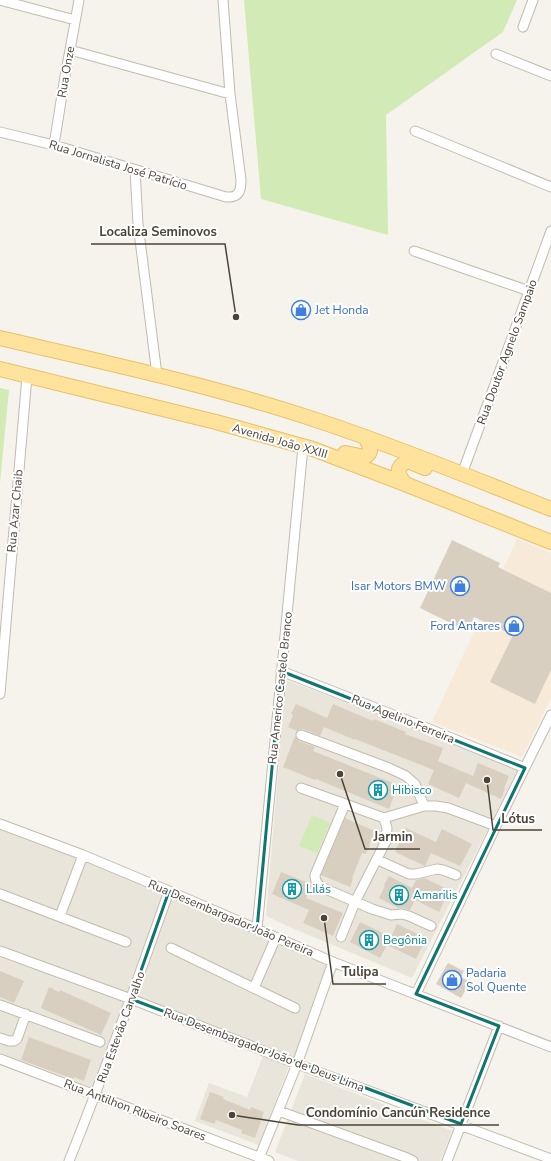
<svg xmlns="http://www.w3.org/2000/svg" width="551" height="1161" font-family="'Nunito Sans',sans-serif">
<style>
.residential{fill:#eae5da}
.commercial{fill:#f7ead8}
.green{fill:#d2eab5}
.building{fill:#d8cfc1}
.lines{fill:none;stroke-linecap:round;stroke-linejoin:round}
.minor-casing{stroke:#c2bbae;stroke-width:11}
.primary-casing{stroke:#e6c16a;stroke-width:16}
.minor{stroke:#fff;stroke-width:9}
.primary{stroke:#ffe39c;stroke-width:14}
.marked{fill:none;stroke:#0f766e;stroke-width:3;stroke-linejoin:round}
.labels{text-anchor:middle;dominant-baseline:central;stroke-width:4;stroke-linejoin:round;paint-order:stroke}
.street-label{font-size:12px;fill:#4b4439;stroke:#fff}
.shop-label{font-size:12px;fill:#366cbe;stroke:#fff;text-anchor:start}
.culture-label{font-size:12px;fill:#0d838f;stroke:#fff;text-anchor:start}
.leader{fill:none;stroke:#4b4439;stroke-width:1.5}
.callout-dot{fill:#4b4439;stroke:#fff;stroke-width:1.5}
.callout-label{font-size:13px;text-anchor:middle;font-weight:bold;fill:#4b4439;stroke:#fff;stroke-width:4;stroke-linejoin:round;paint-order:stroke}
</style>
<rect width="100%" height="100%" fill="#f6f3ec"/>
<path class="residential" d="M286,680L412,727L518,770L412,978L287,926L266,916Z
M0,824L332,963L296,1063L0,951Z
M0,955L126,1003L93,1088L0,1053Z
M263,1056L289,1066L259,1145L195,1121L209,1083L247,1097Z
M305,1074L452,1131L440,1161H298L275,1152Z"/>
<path class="commercial" d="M517,539L551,553V698L522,757L432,722Z"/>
<path class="green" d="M244,0H517L503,32L386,115L388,235L261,199Z
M0,388L9,390L0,483Z
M312,815L330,823L317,853L299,846Z"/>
<path class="building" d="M452,540L500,563L498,567L551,593V670L535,704L490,682L513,635L474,617L467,631L420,608Z
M296,704L327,718L333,704L373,721L374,719L406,732L405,734L443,748L438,761L473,776L478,763L509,776L504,788L505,789L501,799L466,783L459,798L428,784L434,770L355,739V740L324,727L320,736L303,729H300L297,731L288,727L293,715L291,714Z
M295,736L299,741L315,747L313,751L398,785L389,809L316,779L315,780L283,767Z
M345,818L375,831L369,845H370L366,854L362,853L352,878L353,879L350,887L321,875Z
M406,828L436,842L442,829L472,844L460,866L431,853L425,866L395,852Z
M281,872L311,884L312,885L306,898L343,913L333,936L303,923L309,910L272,894Z
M389,876L412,888L416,880L425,878L449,890L439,912L415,900L410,910L403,908H398L379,898L385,886L384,885Z
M360,922L391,937L397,924L426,938L416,959L387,945L380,958L350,942Z
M448,963L464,971L461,977L470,982L461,998L436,984Z
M0,971L24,981L14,1003L0,997Z
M49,987L59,992L60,990L111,1013L101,1035L41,1008Z
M29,1037L91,1060L84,1081L74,1077L73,1079L21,1060Z
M210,1092L224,1097L223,1099L250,1110L251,1107L264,1112L255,1138L241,1133L242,1130L216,1120L214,1124L200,1119Z"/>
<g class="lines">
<defs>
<path id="minor" d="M0,0L75,20
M523,27L533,0
M70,50L230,94
M496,54L551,76
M415,131L551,187
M0,132L54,145L226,197C239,198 241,191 241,180L230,94L223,0
M54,145L65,76L70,50L79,0
M135,170L138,224L157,375
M414,251L529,291
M462,474L551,231
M281,671L427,728L525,768
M0,694L27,376
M301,735L389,768L406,776L415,784L424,806
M301,788L384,818L424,806H436L448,808L496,826
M345,804L315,875C315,881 317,883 321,887L372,909L391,915L402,914L409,916L431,926
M0,824L83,855L169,891L333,962L551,1047
M378,860L409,874H416L437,869L443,870L456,875
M0,894L126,942
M60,916L83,855
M257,929L303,447
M341,937L355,902L386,841L387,828L384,818
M171,948L295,1008
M0,951L131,999L297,1064L551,1159
M254,988L276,937
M416,994L496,826L551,715
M0,1005L100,1042
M0,1038L9,1041H14L17,1039L26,1014
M0,1059L269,1161
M279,1111L407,1158L413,1161
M69,1161C105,1072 137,982 169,891
M258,1161L297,1064L333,962
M447,1161L499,1026"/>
<path id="primary" d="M0,338C107,363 215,386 319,421C398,447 474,479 551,509
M0,369L216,422L313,449L405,484L551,542
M345,453L365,457C374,452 369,444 365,437
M405,484C397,474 395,467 408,461L425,468"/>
</defs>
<use href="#minor" class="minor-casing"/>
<use href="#primary" class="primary-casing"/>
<use href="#minor" class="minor"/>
<use href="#primary" class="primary"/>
</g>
<path class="marked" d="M281,671L525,768L416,994L499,1026L461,1124L131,999L169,891L257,929Z"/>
<defs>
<symbol id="shop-ring" viewBox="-11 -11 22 22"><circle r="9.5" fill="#fff" stroke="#3f7fe0" stroke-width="1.5"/><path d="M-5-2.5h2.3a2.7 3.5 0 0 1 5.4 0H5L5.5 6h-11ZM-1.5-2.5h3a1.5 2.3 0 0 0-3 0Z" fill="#3f7fe0"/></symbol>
<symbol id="building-ring" viewBox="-11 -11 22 22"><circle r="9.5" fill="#fff" stroke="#0f9aa8" stroke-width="1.5"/><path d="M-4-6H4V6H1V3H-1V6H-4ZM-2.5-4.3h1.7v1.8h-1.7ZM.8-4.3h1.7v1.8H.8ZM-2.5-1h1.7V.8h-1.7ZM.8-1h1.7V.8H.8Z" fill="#0f9aa8"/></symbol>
</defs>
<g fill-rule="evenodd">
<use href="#shop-ring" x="290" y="299" width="22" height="22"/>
<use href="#shop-ring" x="449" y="575" width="22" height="22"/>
<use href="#shop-ring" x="503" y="615" width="22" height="22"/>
<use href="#building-ring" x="367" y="779" width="22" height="22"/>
<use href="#building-ring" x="281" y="878" width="22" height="22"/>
<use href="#building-ring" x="388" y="884" width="22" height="22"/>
<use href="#building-ring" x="358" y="929" width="22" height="22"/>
<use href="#shop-ring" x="441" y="969" width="22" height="22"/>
</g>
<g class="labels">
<g class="street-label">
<text transform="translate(66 72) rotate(-80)">Rua Onze</text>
<text transform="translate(118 165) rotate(17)">Rua Jornalista José Patrício</text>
<text transform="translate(507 352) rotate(-70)">Rua Doutor Agnelo Sampaio</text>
<text transform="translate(280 441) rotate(16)">Avenida João XXIII</text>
<text transform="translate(15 511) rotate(-85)">Rua Azar Chaib</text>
<text transform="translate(280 688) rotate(-84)">Rua Americo Castelo Branco</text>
<text transform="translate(403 719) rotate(22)">Rua Agelino Ferreira</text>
<text transform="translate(231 918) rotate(23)">Rua Desembargador João Pereira</text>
<text transform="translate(121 1027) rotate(-70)">Rua Estevão Carvalho</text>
<text transform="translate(264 1050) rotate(21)">Rua Desembargador João de Deus Lima</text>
<text transform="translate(135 1110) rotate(21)">Rua Antilhon Ribeiro Soares</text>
</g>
<g class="shop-label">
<text x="315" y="310">Jet Honda</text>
<text x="446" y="586" text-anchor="end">Isar Motors BMW</text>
<text x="500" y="626" text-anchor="end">Ford Antares</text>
<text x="466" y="973">Padaria<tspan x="466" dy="14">Sol Quente</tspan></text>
</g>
<g class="culture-label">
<text x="392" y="790">Hibisco</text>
<text x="306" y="889">Lilás</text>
<text x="413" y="895">Amarilis</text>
<text x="383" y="940">Begônia</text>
</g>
</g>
<path class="leader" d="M236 317L225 244H91M487 780L493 830H542M340 774L365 849H420M324 918L333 984H386M232 1115L298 1125H499"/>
<g class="callout-dot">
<circle cx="236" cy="317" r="4"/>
<circle cx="487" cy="780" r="4"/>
<circle cx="340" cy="774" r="4"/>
<circle cx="324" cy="918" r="4"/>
<circle cx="232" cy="1115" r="4"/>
</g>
<g class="callout-label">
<text x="158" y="236">Localiza Seminovos</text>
<text x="518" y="823">Lótus</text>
<text x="393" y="841">Jarmin</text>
<text x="360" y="976">Tulipa</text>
<text x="398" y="1117">Condomínio Cancún Residence</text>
</g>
</svg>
